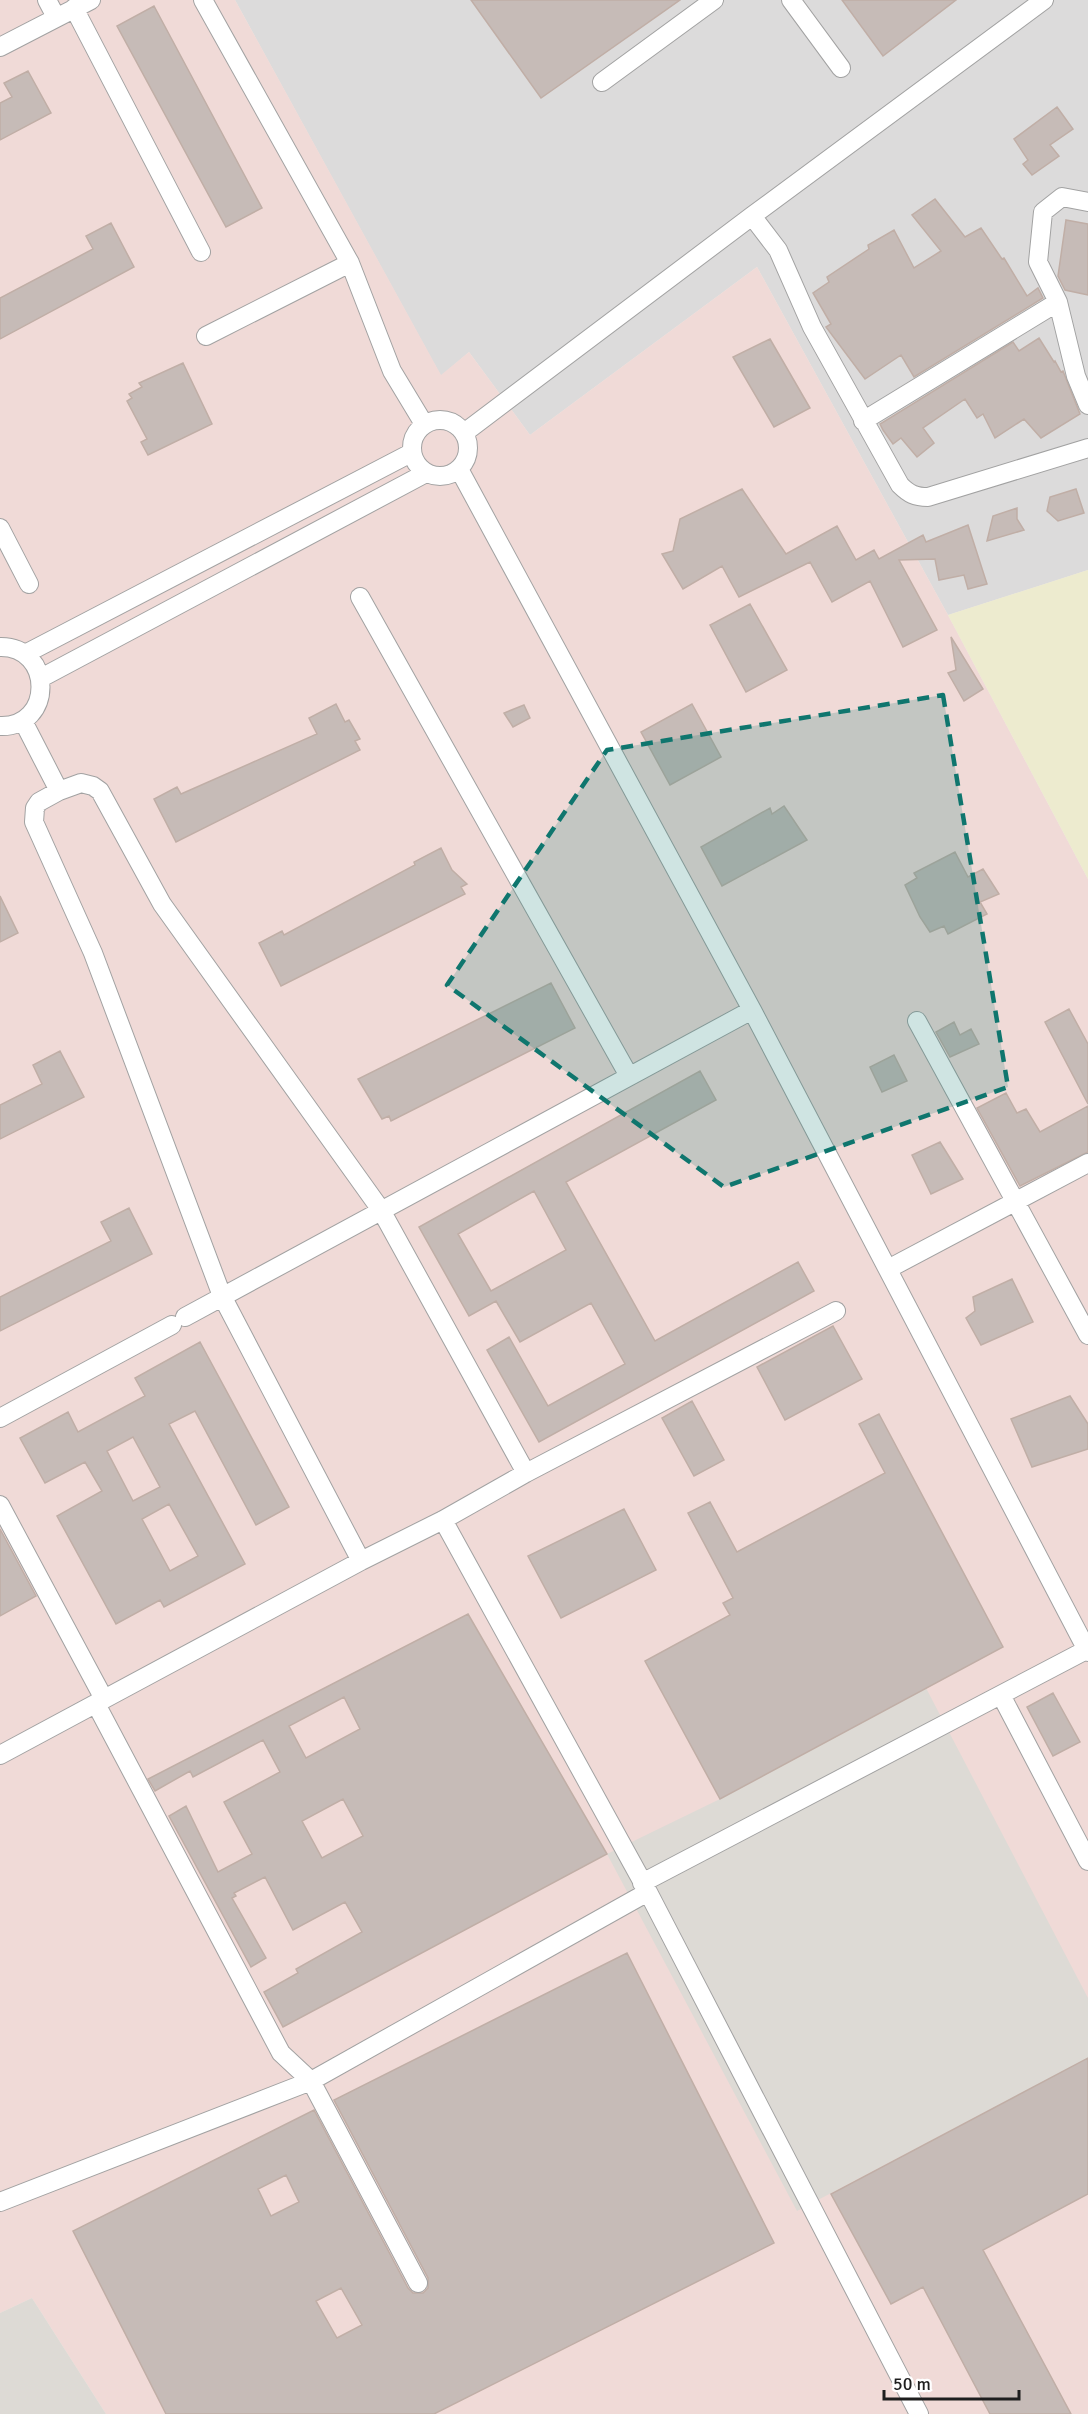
<svg xmlns="http://www.w3.org/2000/svg" width="1088" height="2414" font-family="Signika,sans-serif">
<style>
.residential{fill:#dcdbdb}
.military{fill:#f0dad7}
.airport{fill:#dddad5}
.farmland{fill:#edebcf}
.building{fill:#c6bbb7;stroke:#c0aea6;stroke-width:1.5;fill-rule:evenodd}
.lines{fill:none;stroke-linecap:round;stroke-linejoin:round}
.minor-casing{stroke:#a2a2a2;stroke-width:20}
.minor{stroke:#fff;stroke-width:18}
.marked{fill:#0f766e;fill-opacity:0.2;stroke:#0f766e;stroke-width:4.5;stroke-dasharray:12 8;stroke-linejoin:round}
</style>
<rect width="100%" height="100%" fill="#efe9e4"/>
<path class="residential" d="M235,0H1088V570L948,615L757,267L530,435L469,352L441,376Z"/>
<path class="military" d="M0,0H235L441,375L469,352L530,435L757,267L948,615L1088,879V2414H106L32,2298L0,2313Z"/>
<path class="airport" d="M926,1688L1088,1998V2058L797,2211L607,1854L720,1799Z
M32,2298L106,2414H0V2313Z"/>
<path class="farmland" d="M1088,570V879L948,615Z"/>
<path class="building" d="M471,0H680L541,98Z
M842,0H956L883,56Z
M154,6L262,208L226,227L117,26Z
M28,71L51,113L0,140V103L12,97L4,83Z
M1057,107L1073,129L1050,145L1059,156L1032,175L1023,164L1028,160L1014,139Z
M935,199L965,237L981,228L1002,259L1004,258L1027,296L1038,288L1043,298L914,377L901,355L865,379L826,327L831,324L813,293L829,282L827,277L869,249L868,245L894,230L914,268L941,251L912,215Z
M1066,220L1088,224V295L1065,290L1058,276Z
M111,223L134,267L0,339V298L93,249L86,236Z
M1039,338L1054,362L1055,361L1061,372L1063,371L1080,414L1041,438L1024,419L995,438L983,414L977,418L965,399L923,428L934,443L917,457L901,438L893,444L883,430L880,424L1013,342L1019,351Z
M770,339L810,408L774,427L733,357Z
M183,363L212,424L148,455L141,442L147,439L127,401L132,398L129,394L142,387L139,383Z
M742,489L786,554L837,526L856,560L874,550L879,559L923,535L926,542L968,525L987,584L968,589L964,575L939,580L935,559L899,560L937,630L903,647L870,581L832,602L810,562L739,597L722,566L683,589L662,554L673,551L680,519Z
M1076,489L1084,513L1058,521L1047,511L1050,497Z
M1017,508V519L1024,530L987,541L993,516Z
M750,604L787,670L746,692L710,625Z
M951,637L983,689L964,701L948,673L956,670Z
M336,704L345,722L349,720L360,739L355,741L360,750L176,842L154,799L177,787L181,794L317,734L309,718Z
M692,704L721,757L670,785L641,732Z
M524,705L530,718L513,727L504,713Z
M784,806L807,840L722,886L701,847L770,808L772,814Z
M441,848L452,870L467,884L461,887L465,894L281,986L259,943L282,931L284,935L415,865L414,862Z
M955,852L968,877L983,869L999,894L980,902L987,914L948,934L944,926L930,932L920,917L905,885L917,878L914,873Z
M0,896L18,933L0,942Z
M551,983L575,1028L391,1121L389,1116L382,1119L358,1079Z
M1069,1009L1088,1044V1104L1045,1022Z
M954,1022L960,1035L971,1029L979,1044L950,1057L936,1032Z
M60,1051L84,1097L0,1139V1105L42,1084L33,1065Z
M894,1055L907,1081L882,1092L870,1067Z
M700,1071L716,1100L566,1182L655,1341L798,1262L814,1291L539,1442L487,1350L509,1337L548,1406L625,1364L591,1303L520,1342L496,1301L469,1316L419,1227ZM534,1191L566,1250L491,1291L458,1234Z
M1006,1093L1017,1113L1026,1109L1040,1132L1088,1106V1152L1020,1186L977,1108Z
M940,1142L963,1179L931,1194L912,1155Z
M129,1208L152,1254L0,1331V1297L111,1241L101,1222Z
M1012,1279L1033,1322L981,1345L966,1318L975,1311L973,1297Z
M833,1326L862,1379L785,1420L757,1367Z
M200,1342L289,1507L256,1525L195,1411L169,1424L245,1564L164,1607L160,1600L116,1624L57,1516L102,1491L85,1462L45,1483L20,1438L68,1412L78,1432L145,1396L135,1378ZM133,1437L160,1487L133,1501L107,1451ZM169,1504L198,1556L170,1571L142,1519Z
M1070,1396L1088,1424V1449L1032,1467L1011,1419Z
M692,1401L724,1460L694,1476L662,1418Z
M879,1414L1003,1647L720,1799L645,1661L730,1615L723,1603L733,1598L688,1513L710,1502L737,1552L885,1473L859,1424Z
M624,1509L656,1570L561,1618L528,1556Z
M0,1529L36,1596L0,1616Z
M468,1614L607,1854L283,2027L264,1992L298,1973L296,1969L362,1932L345,1902L293,1930L265,1877L234,1893L236,1896L232,1898L266,1958L251,1967L169,1816L186,1806L218,1872L252,1854L224,1802L280,1772L263,1740L193,1777L190,1771L155,1791L148,1779ZM344,1697L360,1729L306,1758L289,1726ZM343,1799L363,1836L322,1858L302,1821Z
M1053,1693L1080,1742L1053,1756L1027,1707Z
M627,1953L774,2243L434,2414H166L73,2231L314,2110L408,2288L413,2293H423L428,2288V2278L334,2100ZM286,2175L299,2202L271,2216L258,2189ZM341,2288L362,2325L337,2338L316,2301Z
M1088,2058V2194L983,2250L1071,2414H990L923,2287L891,2304L831,2194Z"/>
<g class="lines">
<defs>
<path id="minor" d="M47,0L56,17
M203,0L350,263L392,371L424,424
M791,0L841,68
M74,8L201,252
M0,47L91,0
M602,82L714,0
M1088,202L1062,197L1043,212L1038,262L1058,302L1076,376L1088,405
M752,216L778,250L812,327L900,485C909,494 915,497 928,497L1088,448
M206,336L350,263
M412 448a28 28 0 1 1 56 0a28 28 0 1 1-56 0Z
M863,421L1058,302
M464,433L752,216L1044,0
M459,469L752,1010L1088,1652
M0,528L29,584
M360,597L629,1076
M0,647C54,646 54,728 0,726
M25,654L411,453
M41,678L426,473
M23,721L59,791
M917,1021L1088,1335
M888,1269L1088,1163
M185,1317L752,1010
M0,1418L172,1325
M0,1505L104,1699
M443,1520L648,1892L919,2414
M361,1561L222,1296L93,953L34,822L35,808L39,802L59,791L81,783L93,786L100,791L162,904L381,1210L526,1473
M1001,1695L1088,1861
M96,1704L281,2053L311,2081L418,2283
M0,1755L361,1561L443,1520L526,1473L836,1311
M642,1883L1088,1649
M0,2202L311,2081L648,1892"/>
</defs>
<use href="#minor" class="minor-casing"/>
<use href="#minor" class="minor"/>
</g>
<path class="marked" d="M943,695L1008,1087L724,1187L447,985L607,750Z"/>
<path d="M884 2390v9h135v-9" fill="none" stroke="#1e1e1e" stroke-width="3"/>
<text x="893" y="2390" font-size="18" fill="#1e1e1e" stroke="#ffffff" stroke-width="4.5" paint-order="stroke">50 m</text>
</svg>
